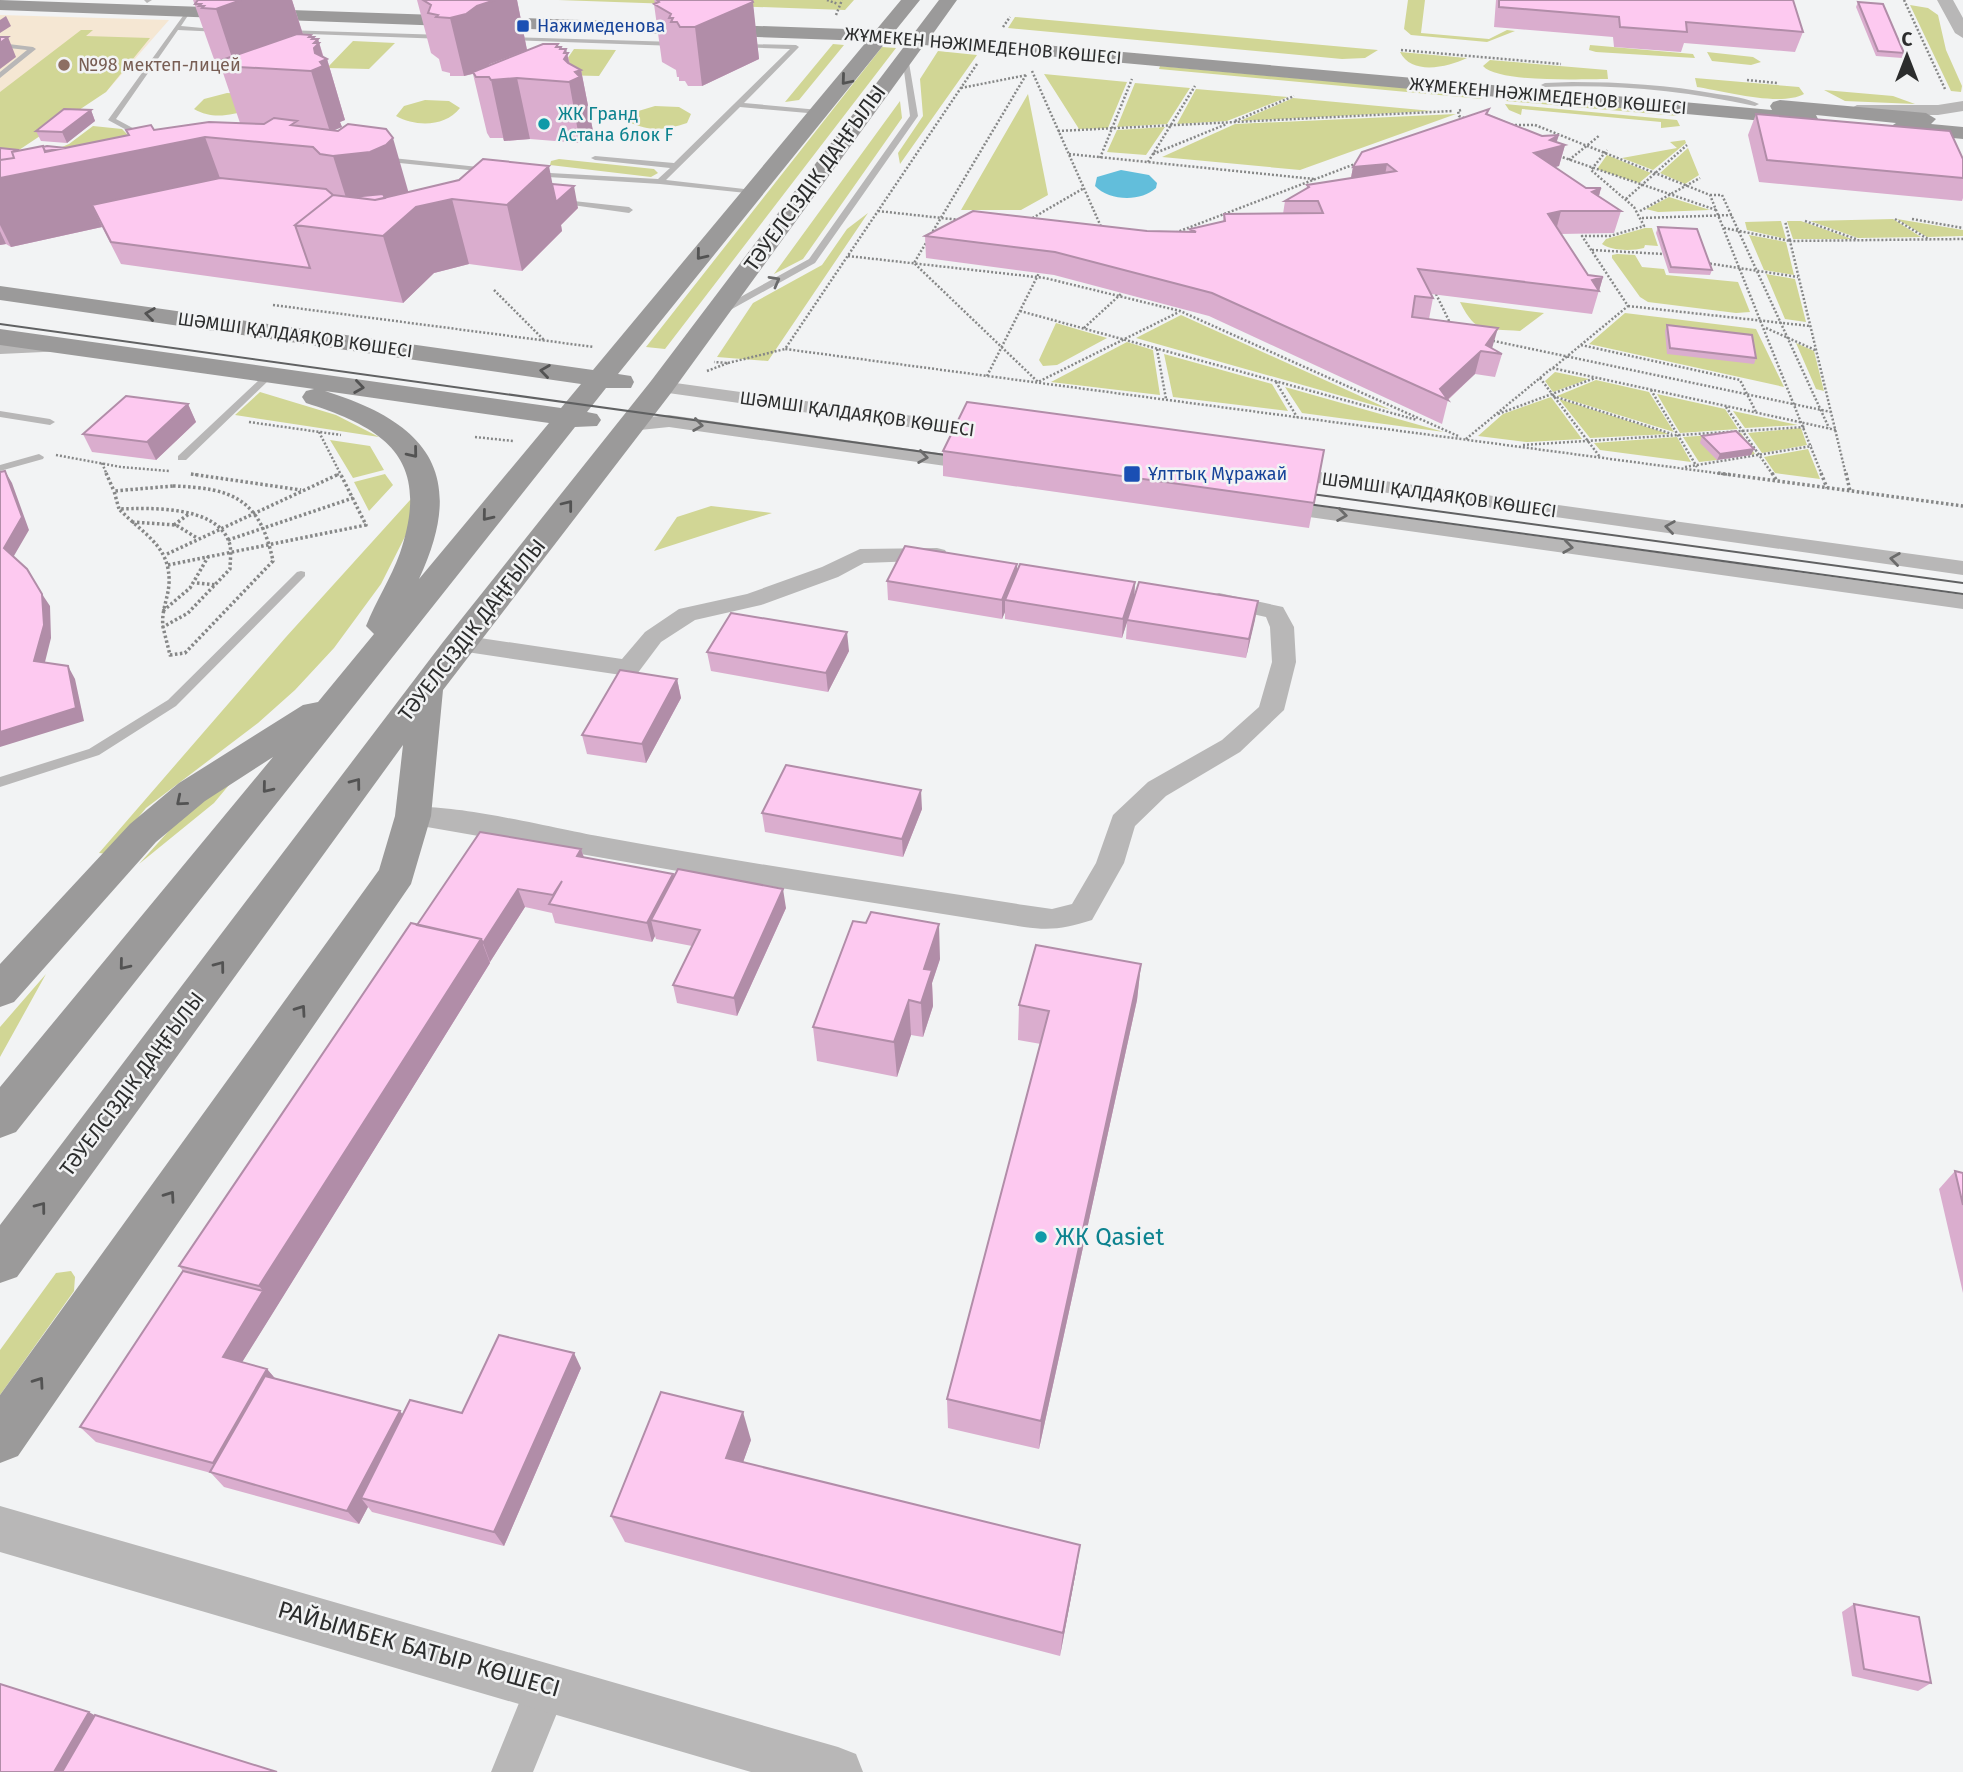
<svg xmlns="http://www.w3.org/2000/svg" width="1963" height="1772" font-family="'Fira Sans',sans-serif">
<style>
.education{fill:#f5e7d3}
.green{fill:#d1d695}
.water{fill:#62bedb}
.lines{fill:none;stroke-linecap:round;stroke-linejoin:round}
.path-far1{stroke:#868787;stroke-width:2.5;stroke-dasharray:2 2;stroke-linecap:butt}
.path{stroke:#868787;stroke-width:3.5;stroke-dasharray:2.5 2.5;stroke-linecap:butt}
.service{fill:#b8b7b7;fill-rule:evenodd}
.minor{fill:#b8b7b7;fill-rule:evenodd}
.tertiary{fill:#b8b7b7;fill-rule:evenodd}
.secondary{fill:#9b9a9a;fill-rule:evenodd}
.tram{stroke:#606162;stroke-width:2}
.wall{fill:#daadce;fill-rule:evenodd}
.shaded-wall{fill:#b18da8}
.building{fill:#fdc9f0;stroke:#b18da8;stroke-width:2}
.oneway{stroke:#535353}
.oneway2{stroke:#6b6b6b}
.transit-dot{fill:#1a4fb4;stroke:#f2f3f4;stroke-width:2.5}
.education-dot{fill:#8d6e63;stroke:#f2f3f4;stroke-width:2.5}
.culture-dot{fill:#0f9aa8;stroke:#f2f3f4;stroke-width:2.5}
.labels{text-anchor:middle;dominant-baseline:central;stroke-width:5;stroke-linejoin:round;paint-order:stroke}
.far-transit-label{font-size:18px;fill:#164399;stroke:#f2f3f4;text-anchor:start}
.far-street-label{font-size:18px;fill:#2c2d2d;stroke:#f2f3f4}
.far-education-label{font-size:18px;fill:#785e54;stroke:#f2f3f4;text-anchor:start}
.far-culture-label{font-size:18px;fill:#0d838f;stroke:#f2f3f4;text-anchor:start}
.street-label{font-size:21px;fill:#2c2d2d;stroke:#f2f3f4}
.near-culture-label{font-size:24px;fill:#0d838f;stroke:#f2f3f4;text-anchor:start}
.near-street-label{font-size:24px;fill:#2c2d2d;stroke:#f2f3f4}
</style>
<rect width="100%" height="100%" fill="#f2f3f4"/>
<path class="education" d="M0,15L169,20L106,92L0,148Z"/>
<path class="green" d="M558,0H854L845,10Z
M1408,0H1425L1421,33L1489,39L1507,30L1515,31L1487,42L1411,35L1404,29Z
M1910,5L1928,8L1938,15L1946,50L1962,86L1961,92L1951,91Z
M1015,17L1378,50L1365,58L1342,59L1008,28Z
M81,30H93L86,36L150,38L106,92L19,150L0,148V92Z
M353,41L395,43L369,69L327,68Z
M833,44L844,45L799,100L785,102Z
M1590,45L1693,54L1695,58L1596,52L1589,50Z
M882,47L896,48L665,349L646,347Z
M574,49L616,50L599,76L556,75Z
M938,51L977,55L900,164L898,153L923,116L920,79Z
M1400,52L1467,58C1448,67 1412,76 1400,52Z
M1707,52L1753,57L1761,62L1751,65L1712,61Z
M1490,60L1607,70L1608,79C1583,79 1498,83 1483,66Z
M1160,66L1476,94L1482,99L1159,69Z
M1044,74L1127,82L1108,128L1079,129Z
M1695,78L1799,87L1804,94C1781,107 1723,91 1697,87Z
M1135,83L1190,88L1167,124L1117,127Z
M1196,89L1288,97L1227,121L1177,124Z
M1824,90L1893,96L1915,104L1845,101Z
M227,93L250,94V110C230,115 213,120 194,109L204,99Z
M1028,94L1048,195L1021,210H961Z
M1511,97L1674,112L1678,116L1506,101Z
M1293,98L1432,111L1240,121Z
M425,100L449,101L460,108C445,127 416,127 396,116L404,106Z
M900,101L902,118L803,259L774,274Z
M1505,104L1677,120L1680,126L1661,128V122L1522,109L1521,115L1509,110Z
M655,106L679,107L691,114L687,123C666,130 650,132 629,122L635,112Z
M1456,114L1300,170L1162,157L1235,124Z
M93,126L122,129L128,135L127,139L55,150L69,144Z
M1165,127L1146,155L1107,152L1117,130Z
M1685,140L1686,143L1653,170L1609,153L1622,158L1677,148L1670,142Z
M1688,148L1699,175L1685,184L1660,173Z
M1607,155L1651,173L1639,183L1597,169Z
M559,159L654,169L658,173L651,177L550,165L551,161Z
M1669,197L1710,210L1658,212L1646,209Z
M868,213L768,361L717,357L753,303L822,265L847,229Z
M1893,219L1921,237L1858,238L1810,221Z
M1897,219L1963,230V236L1927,237Z
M1781,221L1786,239L1747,230L1745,222Z
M1801,221L1852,239H1793L1787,221Z
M1645,228H1652L1658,246L1645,245L1644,248C1632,251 1612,251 1602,244L1606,239Z
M1749,235L1786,242L1794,275L1764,270Z
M1617,254L1635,255L1642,267L1664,269L1666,275L1738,282L1750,312L1736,313L1648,302L1640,297L1612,258V255Z
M1766,274L1795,279L1806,322L1785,319Z
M1460,302L1544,313L1520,331C1485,328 1477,336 1460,302Z
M1625,313L1756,329L1784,387L1589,344Z
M1181,315L1391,410L1136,338Z
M1056,323L1107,338L1057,365L1043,366L1039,360Z
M1127,342L1153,350L1160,395L1051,382Z
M1796,343L1814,351L1824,391L1816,389Z
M1164,354L1272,384L1288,411L1173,397Z
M1555,372L1589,379L1553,392L1545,381Z
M1596,380L1649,392L1674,432L1557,396Z
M1285,387L1444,432L1302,413Z
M260,392L336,415L379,437L235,415Z
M1657,394L1725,409L1738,429L1680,433Z
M1551,397L1582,439L1527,442L1478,436L1503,414Z
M1559,399L1669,434L1590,438Z
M1733,411L1798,425L1745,428Z
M1801,428L1807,445L1762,453L1748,433Z
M1741,433L1755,454L1751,455L1733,438L1717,460L1699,462L1683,437Z
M1677,437L1691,462L1600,450L1594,443Z
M330,440L370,446L384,470L353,478Z
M1808,449L1820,479L1775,473L1764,457Z
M385,474L393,485L369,511L354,482Z
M420,489L418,511L381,584L334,648L295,690L258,723L146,808L108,854L99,853L286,637Z
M711,506L772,513L654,551L677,517Z
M239,773L214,803L139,864L175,824Z
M46,974L0,1057V1027Z
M71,1271L75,1277L74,1291L0,1395V1350L56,1273Z"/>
<path class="water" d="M1121,170L1149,175L1157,183L1156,188C1141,202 1109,201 1095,186L1097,177Z"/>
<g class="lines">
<path class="path-far1" d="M827,0L838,4
M1904,0L1945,89
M836,15L842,0
M1003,27L1010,17
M1401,50L1561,64
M977,64L785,349L1731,475
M1032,71L1102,229
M1026,75L914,263L1038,382L1179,312
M1747,80L1777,83
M961,88L1027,75
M1461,110L1458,111L1459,116L1469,120
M1235,121L1294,96
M1511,125H1535L1710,195L1822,475
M1058,131L1452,111
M1069,154L1314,179
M1153,154L1227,124
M1559,156L1716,210
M1100,158L1132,79
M1569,160L1600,135
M1148,162L1195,86
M1710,195H1722L1829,428
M1626,199L1687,145
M878,211L960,220
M1640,211L1700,178
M1642,218L1732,215
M1895,219L1928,239
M1912,219L1963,228
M1029,220L1084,188
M1805,221L1856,239
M1724,228L1790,241L1785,221
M1172,234L1360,162
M1592,250L1663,254
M848,256L1045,278L1180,311L1458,436
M1706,263L1798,277
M494,290L545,341
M1436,294L1451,325
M273,305L594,347
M1628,306L1810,326
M1020,311L1417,420
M1084,328L1122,293
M1766,328L1815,350
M1489,340L1831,412
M1581,345L1740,380L1756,412
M1157,349L1166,399
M728,363L785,349
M1553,368L1628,306L1582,236H1610L1644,226L1634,207L1591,170L1607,150
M707,371L728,363L714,362
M987,376L1039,273
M1540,378L1600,457
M1276,382L1297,417
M1651,390L1697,467
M1553,396L1672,434
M1726,407L1773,475
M1498,414L1595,378
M249,422L341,435
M319,432L341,475
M475,437L513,441
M1466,439L1552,368L1836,430
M1523,445L1805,427
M56,455L121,467L169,471
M102,463L107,475
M1685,467L1812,446
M191,474L199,475
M337,475L339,474
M1846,475L1790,241L1963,239"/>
<path class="path" d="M106,473L114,491
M1718,473L1963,506
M1772,473L1777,481
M1821,473L1827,488
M1846,473L1850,491
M191,474L301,490
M173,486C233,488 260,499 273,561L185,653L170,655L163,627L188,613L230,569C230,561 232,549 229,542C216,505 149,508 119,509L114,491Z
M120,510C143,534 171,546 169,584C168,599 161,611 163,627
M132,522L176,525L197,538
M174,525L190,513
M228,540L353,498
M167,554L339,474
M168,565L366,525L340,473
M197,583L216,585
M163,611L190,588L208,557"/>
<path class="service" d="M144,0H152L147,3Z
M188,9L191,11L181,26L224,30L221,32L178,30L116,119L142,133L136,142H130L134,134L108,120Z
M283,30L445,35L448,37L445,39L281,33Z
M507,37L676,42L679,44L676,46L505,40Z
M0,43L33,47L36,49L0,78V72L27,50L0,47Z
M742,44L796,45L799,47L744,103L819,110L823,112L819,114L740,107L666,180L753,190L757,192L756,194L660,184L532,176L528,174L532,172L658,179L670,168L595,160L591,158L595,156L674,163L790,49L740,47Z
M902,56L908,57L918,116L815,263L723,314H717V310L809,259L910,116Z
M1572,82C1621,82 1669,85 1717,94C1731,96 1747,98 1759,104L1755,106C1685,91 1616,84 1545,87L1541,85L1545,83Z
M383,157L488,168L492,170L488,172L380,161V157Z
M555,199L629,207L633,210L629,213L558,203L554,201Z
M260,379L268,381L186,460H178V456Z
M0,411L50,419L55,422L50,425L0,417Z
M39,454L44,457L43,459L0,471V465Z
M301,571L305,572V576L176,706L99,755L0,787V777L89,749L168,700L297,572Z"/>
<path class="minor" d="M661,381L993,427L1003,433L993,439L654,391L651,387L654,383Z
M669,415L981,459L991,465L981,471L669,427L630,431L620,425L630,419Z
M1283,467L1963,561V575L1276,477L1272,473Z
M1274,500L1963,595V609L1266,511L1263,506L1266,501Z
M937,548L945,550L948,555L945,560L864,563L838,577L761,605L695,620L661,642L637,674L628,676L460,651L452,648L448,643L452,638L460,635L622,659L645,632L679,609L747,594L822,567L860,549Z
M1219,593L1283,607L1294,627L1296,662L1284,710L1240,752L1166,796L1135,826L1124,863L1092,920C1066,928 1052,931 1024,927L706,876L404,823L400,816L404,809C437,799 562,830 603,837C743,863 884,883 1024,905L1052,909L1072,904L1096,863L1113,815L1148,782L1222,740L1259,707L1272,662L1270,627L1266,617L1211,605L1207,600L1211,595Z
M547,1665L562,1671L568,1686L533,1772H491L532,1671Z"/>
<path class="tertiary" d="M1937,0H1953L1963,18V38L1955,33Z
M1963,101V111L1938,115H1857L1848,110L1857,105H1938Z
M57,339L68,346L65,351L0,354V340Z
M0,1506L838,1747L856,1754L863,1772H751L0,1552Z"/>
<path class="secondary" d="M0,0L876,30L901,0H920L895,31L914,33L939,0H957L932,35L1772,110L1770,106L1773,102L1780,100L1926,113L1936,119L1931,124L1963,127V139L1892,132L1888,128L1896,123L1816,115L1818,119L1815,123L1808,125L924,45L671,393L443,690L431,816L411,884L18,1456L0,1463V1395L379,870L395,816L403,745L17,1277L0,1283V1225L443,642L651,381L906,44L886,42L618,374L631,376L634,382L631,388H606L587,412L597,414L601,420L597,426L575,427L16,1132L0,1138V1087L273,757L205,801L156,842L14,1002L0,1007V964L130,824L179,783L303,705L318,702L374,634L366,626C376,601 391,578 400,553C431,461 389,429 306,403L302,397L306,391L314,389L0,345V329L561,408L581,384L0,300V286L593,370L867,41L0,10ZM325,391L549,423L419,579C468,474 428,423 325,391Z"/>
<path class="tram" d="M0,324L960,457
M1297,492L1963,583
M1293,502L1963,594"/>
</g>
<path class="wall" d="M193,0H292L303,34L311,37L315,39H318L324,58L327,59L345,120L340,122L342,127L333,130L408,192L552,184L578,208L561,225L562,231L522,271L469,264L434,273L403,303L121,264L102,227L11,247L6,244L0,245V148L19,150L66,148L154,130L240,123L220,64L219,62H215Z
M417,0H517L527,50L558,44V47H561L562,49L567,53L570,64L581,70L593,131L590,132L591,138L580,143L530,139L504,141L503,138H490L487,133L473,74L464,76H450V73L442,71L439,59L431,53ZM522,52L487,66L490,64Z
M654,0H752L759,59L702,86H688L685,81H679V77H677L676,70L662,62L654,4L655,3Z
M1496,0H1793L1803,32L1795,52L1684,43L1681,52L1614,47L1613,37L1494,27Z
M1858,2L1904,53L1902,58L1876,56L1856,7Z
M1489,109L1488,114L1565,145L1559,166L1555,167L1586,188H1601L1599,196L1621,211L1614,233L1561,234L1588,275L1603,277L1592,314L1431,294L1433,298L1429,319L1502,354L1495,377L1475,374L1448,400L1442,424L1209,316L1054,275L926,258L925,236L1147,231H1189L1190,229L1223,221L1224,214H1283L1285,201L1307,189V185L1351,178L1353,167Z
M91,110L95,121L67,143L41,141L36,131Z
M1756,114L1963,159V198L1962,201L1759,182L1748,135Z
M1658,227L1712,270L1710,275L1669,273L1656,233Z
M1667,325L1756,358L1754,364L1667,354L1665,331Z
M188,404L196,422L156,460L92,452L83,434Z
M1702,436L1751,455L1717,460L1700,443Z
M1324,450L1309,528L943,476V451Z
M1017,570L1135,582L1134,599L1258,601L1246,658L1126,639L1127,621L1122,638L1005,619V612L1002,619L888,600L887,581Z
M849,651L828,692L711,671L707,652Z
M677,679L681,698L646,763L587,754L582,735Z
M922,809L903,857L765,832L762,813Z
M581,849L584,857L673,874L674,877L786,908L737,1016L677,1003L673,985L692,946L656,939L655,936L652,942L555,923L552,913L525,907L490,962V963L242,1362L267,1369L275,1379L400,1411L403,1415L462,1413L581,1368L504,1546L372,1512L368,1507L359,1524L224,1487L211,1473L96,1442L80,1427L183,1271L179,1266L417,925Z
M940,959L932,983L933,1006L923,1037L911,1035L897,1077L817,1061L813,1027Z
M1141,964L1137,1000L1039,1449L948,1428L947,1399L1041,1044L1018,1040L1019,1005Z
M1955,1171L1963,1173V1293L1939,1189Z
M751,1440L743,1462L1080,1545L1076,1571L1060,1656L625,1542L611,1516Z
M1854,1604L1931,1683L1918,1691L1852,1676L1842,1612Z"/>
<path class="shaded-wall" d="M241,0H292L305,41L235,67L216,9Z
M495,0H517L527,50L490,64L479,72L464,76L450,18L477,6Z
M753,2L759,59L702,86L695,27Z
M6,16L11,26L0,33V20Z
M311,35L312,39L314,37L315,42L318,39L324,60L327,59L345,120L340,122L342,127L330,132L311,71L309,37Z
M8,37L16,57L0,69V43Z
M566,49L573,80L575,72L581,70L593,131L590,132L591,138L580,143L564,53Z
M517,78L530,139L504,141L491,80Z
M91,110L95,121L67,143L62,132Z
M1559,135L1555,147L1565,145L1559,166L1528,175L1534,153L1550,140Z
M205,137L228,200L92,205L102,227L11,247L0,225V178Z
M393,138L411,201L353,220L333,156Z
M1387,164L1383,186L1349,189L1353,167Z
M549,166L556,202L574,186L578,208L561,225L562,231L522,271L507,205Z
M1601,188L1595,210L1592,192Z
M452,199L469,264L434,273L403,303L383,236L416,207Z
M1561,211L1555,234L1548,214Z
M0,231L6,244L0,245Z
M1603,277L1599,291L1592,280Z
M1498,328L1491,352L1486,345Z
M1481,351L1475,374L1447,400L1440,389Z
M188,404L196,422L156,460L147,442Z
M1754,449L1751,455L1717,460L1720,454Z
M5,471L12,483L29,530L11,561L4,548Z
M1017,564V583L1005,600V612L1002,619V600Z
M1135,582L1134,601L1122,638L1123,619Z
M42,594L50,606L51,638L42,674L34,661Z
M1258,601L1255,620L1246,658L1249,639Z
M847,632L849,651L828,692L826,673Z
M68,666L75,679L84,721L0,747V732Z
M677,679L681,698L646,763L642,744Z
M921,790L922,809L903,857L902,839Z
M581,849L587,868L577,856Z
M673,874L678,893L651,920L655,936L652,942L647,923Z
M518,889L525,907L490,962L483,943Z
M783,889L786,908L737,1016L734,998Z
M939,924L940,959L932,983L933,1006L923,1037L921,1003L924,969Z
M481,939L490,963L276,1308L259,1286Z
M1141,964L1137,1000L1039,1449L1041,1421Z
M909,1000L911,1035L897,1077L894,1042Z
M263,1291L276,1308L236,1372L223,1357Z
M574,1353L581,1368L504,1546L494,1532Z
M267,1369L280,1384L227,1478L213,1463Z
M400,1411L411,1426L361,1498L368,1507L359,1524L347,1511Z
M743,1412L751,1440L735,1485L726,1458Z
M1080,1545L1076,1571L1060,1656L1063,1633Z
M89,1712L113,1726L87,1772H54Z"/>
<path class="building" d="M198,0H241L216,9L202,8L204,6H199L201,4H195Z
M423,0H495L477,6L466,14L450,18L436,17L438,15L428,13L431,5Z
M657,0H752L753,2L695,27H680L677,22H671L673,18H669L671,14L654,4L659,2Z
M1499,0H1793L1803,32L1686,22L1687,32L1620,27L1619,17L1499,7Z
M1858,2L1883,4L1904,53L1878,51Z
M297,34L311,35L309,37H314L312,39H318L314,43H319L314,48L315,53L327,59L320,62L323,66L311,71L220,66L219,61Z
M0,37H8L0,43Z
M543,44H558L556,47H561L560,49H566L564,53H568L564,59L568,63L581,70L575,72L580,77L569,82L517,78L491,80L489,77H476L473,72Z
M64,109L91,110L62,132L36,131Z
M1489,109L1486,114L1542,136L1559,135L1550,140L1565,145L1534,153L1586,188H1601L1592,192L1621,211H1561L1548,214L1588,275L1603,277L1592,280L1599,291L1418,269L1433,298L1415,296L1412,317L1498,328L1486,345L1502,354L1481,351L1440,389L1448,400L1212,293L1055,252L925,236L973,211L1147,231L1196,232L1190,229L1225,221L1224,214L1323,213L1318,201H1285L1309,187L1307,185L1396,171L1387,164L1353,167L1362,152Z
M1756,114L1950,131L1963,159V178L1767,160Z
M274,118L297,121L291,125L338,131L348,124L386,129L393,138L386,145L370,152L333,156L320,154L313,147L205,137L0,178V160L14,158L12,152L43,146L45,152L129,135L126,130L151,125L154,130L209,122L264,124Z
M47,146L66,148L45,151L43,147Z
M0,148L19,150L12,152L14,158L0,160Z
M483,159L549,166L507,205L452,199L416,207L383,236L295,225L333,195L375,200L459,180Z
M220,178L326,189L333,195L295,225L310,268L111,242L92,205Z
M552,184L574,186L556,202Z
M383,194L385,198L375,200L352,197Z
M1658,227L1697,229L1712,270L1671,267Z
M1667,325L1752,335L1756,358L1670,348Z
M126,396L188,404L147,442L83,434Z
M967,402L1324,450L1314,503L943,451Z
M1736,431L1754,449L1720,454L1702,436Z
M5,471L22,517L4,548L27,569L42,594L44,625L34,661L68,666L76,708L0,732V472Z
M905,546L1017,564L1002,600L887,581Z
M1020,564L1135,582L1123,619L1005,600Z
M1139,582L1258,601L1249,639L1127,620Z
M731,613L847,632L826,673L707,652Z
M620,670L677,679L642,744L582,735Z
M786,765L921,790L902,839L762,813Z
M480,832L581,849L577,856L673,874L647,923L549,904L562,881L553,895L518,889L483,943L481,939L417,925Z
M678,869L783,889L734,998L673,985L700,930L651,920Z
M871,912L939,924L924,969L932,970L921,1003L909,1000L894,1042L813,1027L853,921L866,923Z
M411,923L481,939L259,1286L179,1266Z
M1036,945L1141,964L1041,1421L947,1399L1049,1011L1019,1005Z
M1955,1171L1963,1173V1205Z
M183,1271L263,1291L223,1357L267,1369L213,1463L80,1427Z
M499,1335L574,1353L494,1532L361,1498L410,1400L462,1413Z
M265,1376L400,1411L347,1511L210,1472Z
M661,1392L743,1412L726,1458L1080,1545L1063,1633L611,1516Z
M1854,1604L1919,1617L1931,1683L1864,1669Z
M0,1684L89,1712L54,1772H0Z
M95,1715L277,1772H62Z"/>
<defs><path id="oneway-chevron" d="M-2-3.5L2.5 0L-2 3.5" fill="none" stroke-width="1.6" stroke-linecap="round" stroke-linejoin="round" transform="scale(1.75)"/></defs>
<g class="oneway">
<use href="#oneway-chevron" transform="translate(846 80) rotate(130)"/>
<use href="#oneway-chevron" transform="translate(701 255) rotate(129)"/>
<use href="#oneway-chevron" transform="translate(150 314) rotate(-172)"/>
<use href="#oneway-chevron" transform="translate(545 371) rotate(-172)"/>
<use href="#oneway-chevron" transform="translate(359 387) rotate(8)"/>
<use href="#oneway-chevron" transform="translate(413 453) rotate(51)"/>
<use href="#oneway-chevron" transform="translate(568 505) rotate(-52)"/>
<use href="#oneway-chevron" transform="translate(487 516) rotate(129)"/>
<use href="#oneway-chevron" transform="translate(356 783) rotate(-53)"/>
<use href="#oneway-chevron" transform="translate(267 788) rotate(129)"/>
<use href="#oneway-chevron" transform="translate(181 801) rotate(140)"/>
<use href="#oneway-chevron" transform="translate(124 965) rotate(129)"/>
<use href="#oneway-chevron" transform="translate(220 966) rotate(-53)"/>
<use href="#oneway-chevron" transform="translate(301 1010) rotate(-55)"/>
<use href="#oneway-chevron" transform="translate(170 1196) rotate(-55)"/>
<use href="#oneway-chevron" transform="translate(41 1207) rotate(-53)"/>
<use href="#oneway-chevron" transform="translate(39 1382) rotate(-55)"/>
</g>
<g class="oneway2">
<use href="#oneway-chevron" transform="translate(775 281) rotate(-29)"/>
<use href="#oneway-chevron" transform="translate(698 425) rotate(8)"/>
<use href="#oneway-chevron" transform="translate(923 457) rotate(8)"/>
<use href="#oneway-chevron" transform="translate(1342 515) rotate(8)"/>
<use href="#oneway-chevron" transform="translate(1670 527) rotate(-172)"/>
<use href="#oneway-chevron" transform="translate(1568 547) rotate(8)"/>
<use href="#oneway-chevron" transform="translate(1895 559) rotate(-172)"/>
</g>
<g class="transit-dot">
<rect x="516" y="19" width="14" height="14" rx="3.5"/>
<rect x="1123" y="465" width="18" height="18" rx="3.5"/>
</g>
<circle class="education-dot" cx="64" cy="65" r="7"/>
<g class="culture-dot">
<circle cx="544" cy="124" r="7"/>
<circle cx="1041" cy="1237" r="7"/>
</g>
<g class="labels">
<g class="far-transit-label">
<text x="537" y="26">Нажимеденова</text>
<text x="1148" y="474">Ұлттық Мұражай</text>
</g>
<g class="far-street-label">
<text transform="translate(983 46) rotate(5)">ЖҰМЕКЕН НӘЖІМЕДЕНОВ КӨШЕСІ</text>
<text transform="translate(1548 96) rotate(5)">ЖҰМЕКЕН НӘЖІМЕДЕНОВ КӨШЕСІ</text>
<text transform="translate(295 335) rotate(8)">ШӘМШІ ҚАЛДАЯҚОВ КӨШЕСІ</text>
<text transform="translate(857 414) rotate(8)">ШӘМШІ ҚАЛДАЯҚОВ КӨШЕСІ</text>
<text transform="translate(1439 495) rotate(8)">ШӘМШІ ҚАЛДАЯҚОВ КӨШЕСІ</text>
</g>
<g class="far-education-label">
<text x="78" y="65">№98 мектеп-лицей</text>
</g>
<g class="far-culture-label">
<text x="558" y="114">ЖК Гранд<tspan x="558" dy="21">Астана блок F</tspan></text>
</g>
<g class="street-label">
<text transform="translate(815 178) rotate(-54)">ТӘУЕЛСІЗДІК ДАҢҒЫЛЫ</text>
<text transform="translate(472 630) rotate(-52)">ТӘУЕЛСІЗДІК ДАҢҒЫЛЫ</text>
<text transform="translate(132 1084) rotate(-53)">ТӘУЕЛСІЗДІК ДАҢҒЫЛЫ</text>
</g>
<g class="near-culture-label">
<text x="1055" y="1237">ЖК Qasiet</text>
</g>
<g class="near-street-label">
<text transform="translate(419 1649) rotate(16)">РАЙЫМБЕК БАТЫР КӨШЕСІ</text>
</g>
</g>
<g transform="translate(1907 56)" stroke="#f2f3f4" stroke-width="5" paint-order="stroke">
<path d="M0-5L12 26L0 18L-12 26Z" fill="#2c2d2d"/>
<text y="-10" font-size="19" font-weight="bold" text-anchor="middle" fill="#2c2d2d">С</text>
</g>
</svg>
